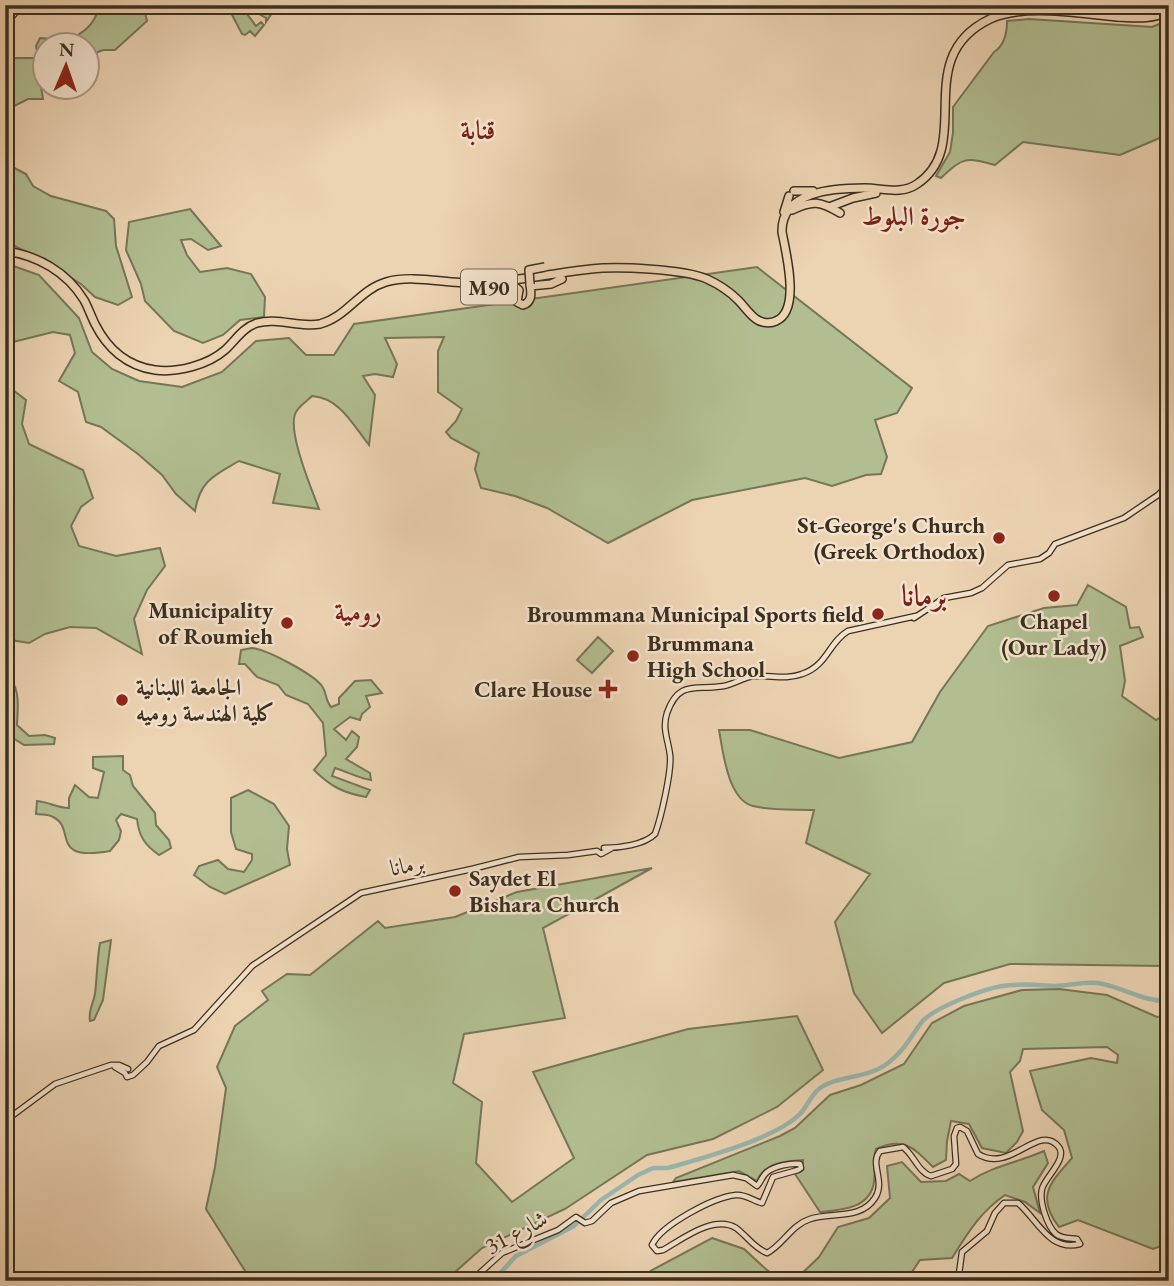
<svg xmlns="http://www.w3.org/2000/svg" width="1174" height="1286" font-family="'EB Garamond',Amiri,serif">
<style>
.green{fill:#b1be91;stroke:#767658;stroke-width:2}
.lines{fill:none;stroke-linecap:round;stroke-linejoin:round}
.river{stroke:#99b7ae;stroke-width:4.5}
.secondary-casing{stroke:#3c2f1f;stroke-width:7}
.highway-casing{stroke:#3c2f1f;stroke-width:10}
.secondary{stroke:#f3e2cd;stroke-width:4.5}
.highway{stroke:#ecd3b2;stroke-width:7}
.highway-bridge-casing{stroke:#3c2f1f;stroke-width:10;stroke-linecap:butt}
.highway-bridge{stroke:#ecd3b2;stroke-width:7}
.poi-dot{fill:#8f2418;stroke:#f3e2cd;stroke-width:2.5}
.labels{text-anchor:middle;dominant-baseline:central;stroke-width:5;stroke-linejoin:round;paint-order:stroke}
.shield{fill:#f3e2cd;stroke:#736553;stroke-width:2}
.shield-label{font-size:21px;font-weight:bold;fill:#3c2f1f}
.poi-label{font-size:23px;font-weight:bold;fill:#3c2f1f;stroke:#f3e2cd;text-anchor:end}
.street-label{font-size:23px;fill:#3c2f1f;stroke:#f3e2cd}
.quarter-label{font-size:26px;font-weight:bold;fill:#7a1f14;stroke:#f3e2cd}
.district-label{font-size:30px;font-weight:bold;fill:#7a1f14;stroke:#f3e2cd}
</style>
<rect width="100%" height="100%" fill="#ecd3b2"/>
<filter id="stains"><feTurbulence type="fractalNoise" baseFrequency=".00286" numOctaves="4"/><feColorMatrix values="0 0 0 0 .2 0 0 0 0 .09 0 0 0 0 .02 0 0 0 .5 -.17"/></filter>
<radialGradient id="worn" r=".72"><stop offset=".6" stop-color="#630" stop-opacity="0"/><stop offset="1" stop-color="#630" stop-opacity=".3"/></radialGradient>
<path class="green" d="M94,5H143L147,21L115,50H103L88,56V46H46L45,76L40,80L43,99H28L14,106L5,99V64L13,58H35L38,54L36,46L40,38L52,39L60,45C76,36 94,29 98,9Z
M223,5H261L272,13L266,22V18L252,10L247,14L256,26L261,22L264,25L255,36L250,31L245,35L242,34L229,9Z
M1029,19L1152,27L1169,20V134L1120,155L1023,142L995,165C966,157 963,157 941,178L936,176L950,152L953,133V107L994,52C1005,45 1007,33 1007,21Z
M5,163L26,174L33,186L51,196L106,211L114,219L116,246L132,297L118,305L95,297L81,284L45,262L15,246L5,247Z
M190,209L221,246L208,250L191,239L181,240L187,255L200,272L227,268L251,274L265,297L264,317L240,320L223,335L203,343L174,331L145,301L141,284L126,250L129,222Z
M5,263L39,275L79,318L92,352L112,369L139,381L182,387L222,372L256,341L289,338L306,355H334L354,324L757,267L912,388L897,413L875,420L887,457L881,474L866,475L832,486L805,478L692,500L608,543L547,508L515,496L481,488L475,469L479,453L451,438L446,432L456,421L462,409L438,392V351L444,337L385,338L397,364L393,377L375,374L363,376L375,395L369,445C353,425 340,398 312,396C307,401 299,406 296,412C286,429 312,490 319,509L273,503L280,474L239,461C215,475 200,480 195,511L176,494L162,475L138,454L101,427L86,422L78,392L59,381L75,353L70,335L53,332L5,344Z
M5,384L26,400L22,424L29,444L83,470L93,498L81,507L71,526L79,546L116,556L160,548L165,566L147,590L134,619L142,654L96,628L70,627L45,634L29,643L11,640L5,627Z
M1088,585L1126,607L1130,628L1139,627L1143,637L1120,646L1125,681L1122,696L1156,720L1169,712V964L1164,966L1010,964L944,983L882,1033L854,993L835,922L870,874L806,843L814,810C795,809 772,811 753,806C728,800 723,752 719,730H750L839,758L912,742L940,692L988,626L1044,608L1077,605Z
M598,637L613,651L592,673L577,660Z
M252,648C268,650 313,674 322,686C327,693 325,700 331,707L339,704V698L355,681L371,680L382,693L366,696L370,707L362,714L360,720L350,717L334,729L346,740L352,731L359,737L357,747L346,759L370,773L371,780C358,778 348,772 335,768L332,776L370,790L366,797C343,793 330,786 314,770L326,755L323,723L308,704L286,695L278,685L257,677L245,664H239L241,650Z
M5,672C21,687 18,705 17,725L29,736L45,735L55,738L54,744L24,745L5,733Z
M123,756V770L130,775L133,786L155,813L156,825L169,840L171,848L159,855C145,845 139,837 137,819L121,814L116,820L121,831L119,840L110,851C48,862 77,828 53,817C49,814 41,815 36,814L37,801C49,802 57,808 69,808V798L75,785L89,797L98,798L104,772L93,768V757Z
M248,790L274,804L289,826L287,849L290,865L225,894L210,887L194,875L199,866L218,860L228,869L244,872L252,860V854L236,849L231,832V798Z
M652,868L543,928L565,1018L464,1034L453,1083L482,1102L476,1163L512,1202L574,1158L533,1072L688,1029L797,1016L823,1070L777,1107L713,1139L647,1155L565,1209L482,1248L445,1281H247V1274L206,1209L215,1167L226,1088L217,1067L235,1026L268,1000L262,991L287,974L310,975L378,921L385,928L455,917L517,892Z
M111,940L103,1000L94,1020L90,1021C88,1011 93,1004 95,994C97,977 97,960 100,943Z
M1059,989L1107,995L1157,1017L1169,1015V1243L1153,1249L1078,1220L1059,1227C1035,1196 1051,1182 1072,1158L1064,1130L1042,1110L1030,1071L1091,1058L1117,1063L1118,1055L1107,1047L1023,1049L1020,1061L1010,1072L1023,1131L1017,1142L1006,1153L982,1148L969,1124L951,1121L947,1141L946,1160L933,1167C914,1148 904,1136 876,1149C872,1161 876,1170 874,1182C870,1209 841,1210 820,1212L795,1174L803,1170V1160C785,1161 764,1163 757,1181L739,1171L673,1182L676,1178L780,1136L795,1128L830,1095L861,1085L904,1064L932,1023L964,1006L1022,990Z
M1044,1151L1048,1163L1033,1187L1040,1213L1025,1202L1005,1195C981,1211 967,1234 952,1258L920,1260L906,1281H794L819,1257L838,1227L869,1218L890,1198L887,1166L902,1162L921,1182L946,1181L959,1174L970,1181C993,1166 1019,1162 1044,1151Z
M712,1238L744,1249L768,1271L789,1281H637L652,1270Z"/>
<g class="lines">
<path class="river" d="M493,1281L516,1256L574,1226L601,1200L638,1175L653,1168H668C703,1158 775,1139 800,1114C807,1107 811,1095 819,1089C837,1075 868,1079 888,1063C903,1052 910,1038 921,1023C932,1008 984,989 1002,986C1020,983 1037,985 1055,986C1071,986 1087,980 1103,984C1126,989 1145,1002 1169,1001"/>
<defs>
<path id="secondary" d="M5,25L22,5
M914,618L944,598L971,593L982,588L1008,565L1040,559L1049,553L1055,544L1124,518L1158,495L1169,484
M604,848C619,848 644,845 655,834C661,818 672,770 670,755C668,739 662,729 667,713C679,679 696,691 724,686C734,684 744,677 754,676C771,675 786,680 802,674C828,665 828,643 848,631L916,616
M115,1067L125,1073L127,1077L133,1075
M133,1075L147,1062L159,1046L194,1030L252,966L361,893L472,869L519,857L568,855L597,851L601,854L612,848
M5,1121L55,1084L111,1065H119L128,1069
M471,1281L502,1253L558,1230L576,1217L585,1223L592,1221L611,1203L639,1191L733,1175L746,1178L757,1186C761,1182 762,1176 767,1172C775,1166 790,1163 800,1164L801,1168L798,1170L773,1177L762,1203C753,1201 746,1194 736,1195C714,1197 661,1225 652,1245L657,1251L663,1250C681,1240 714,1214 736,1228C747,1236 754,1248 767,1253C783,1245 791,1225 810,1219C832,1212 861,1220 875,1198C886,1181 869,1164 880,1151L903,1147C914,1155 918,1172 931,1176L952,1169L956,1164L954,1136L957,1128L960,1127L967,1131L978,1154C1010,1174 1038,1123 1058,1146C1069,1158 1045,1177 1042,1189C1039,1201 1047,1226 1056,1234C1062,1239 1070,1238 1077,1239L1080,1244C1049,1252 1038,1220 1018,1203H1004L995,1213L987,1231L962,1252L958,1281"/>
<path id="highway" d="M794,191H813
M829,207L853,198L876,193
M792,210C813,200 820,201 840,213
M784,212L789,196
M5,251C37,255 67,272 84,300C88,307 91,316 95,324C107,348 127,366 155,370C177,373 208,365 225,350C236,340 242,328 257,323C278,317 299,328 320,324C347,317 359,290 386,282C414,274 447,284 476,283C515,282 553,273 591,269C617,266 684,269 707,279C718,284 729,291 738,300C744,306 749,314 756,319C761,323 770,324 776,321C801,311 786,253 782,232C781,191 834,188 865,188C883,188 901,195 917,184C976,145 909,58 990,19C1025,3 1080,14 1117,17C1136,18 1152,20 1169,11
M513,285L519,290L517,302L523,305C533,302 531,292 530,284
M530,286L551,284L562,279"/>
</defs>
<use href="#secondary" class="secondary-casing"/>
<use href="#highway" class="highway-casing"/>
<use href="#secondary" class="secondary"/>
<use href="#highway" class="highway"/>
<defs>
<path id="highway-bridge" d="M530,284L529,270L545,267"/>
</defs>
<use href="#highway-bridge" class="highway-bridge-casing"/>
<use href="#highway-bridge" class="highway-bridge"/>
</g>
<g class="poi-dot">
<circle cx="999" cy="538" r="7"/>
<circle cx="1054" cy="596" r="7"/>
<circle cx="878" cy="614" r="7"/>
<circle cx="287" cy="623" r="7"/>
<circle cx="633" cy="656" r="7"/>
<path d="M604.5 678.5h7v7h7v7h-7v7h-7v-7h-7v-7h7z"/>
<circle cx="122" cy="700" r="7"/>
<circle cx="455" cy="891" r="7"/>
</g>
<g class="labels">
<rect class="shield" x="461" y="269.5" width="56" height="35" rx="5"/>
<g class="shield-label">
<text x="489" y="287">M90</text>
</g>
<g class="poi-label">
<text x="985" y="525">St-George's Church<tspan x="985" dy="26">(Greek Orthodox)</tspan></text>
<text x="273" y="610">Municipality<tspan x="273" dy="26">of Roumieh</tspan></text>
<text x="864" y="614">Broummana Municipal Sports field</text>
<text x="1054" y="621" text-anchor="middle">Chapel<tspan x="1054" dy="26">(Our Lady)</tspan></text>
<text x="647" y="643" text-anchor="start">Brummana<tspan x="647" dy="26">High School</tspan></text>
<text x="136" y="687" text-anchor="start">الجامعة اللبنانية<tspan x="136" dy="26">كلية الهندسة روميه</tspan></text>
<text x="592" y="689">Clare House</text>
<text x="469" y="878" text-anchor="start">Saydet El<tspan x="469" dy="26">Bishara Church</tspan></text>
</g>
<g class="street-label">
<text transform="translate(407 865) rotate(-10)">برمانا</text>
<text transform="translate(516 1232) rotate(-28)">شارع 31</text>
</g>
<g class="quarter-label">
<text x="478" y="130">قنابة</text>
<text x="914" y="216">جورة البلوط</text>
<text x="358" y="612">رومية</text>
</g>
<g class="district-label">
<text x="924" y="595">برمانا</text>
</g>
</g>
<rect width="1174" height="1286" fill="none" stroke="#ecd3b2" stroke-width="28"/>
<rect x="7" y="7" width="1160" height="1272" fill="none" stroke="#3c2f1f" stroke-width="3.5"/>
<rect x="14" y="14" width="1146" height="1258" fill="none" stroke="#3c2f1f" stroke-width="2"/>
<g transform="translate(66 66) rotate(2)"><circle r="33" fill="#f3e2cd" stroke="#aa9a87" stroke-width="2"/>
<path d="M0-5L12 26L0 18L-12 26Z" fill="#8f2418"/>
<text y="-10" font-size="19" font-weight="bold" text-anchor="middle" fill="#3c2f1f">N</text>
</g>
<rect width="100%" height="100%" filter="url(#stains)"/>
<rect width="100%" height="100%" fill="url(#worn)"/>
</svg>
